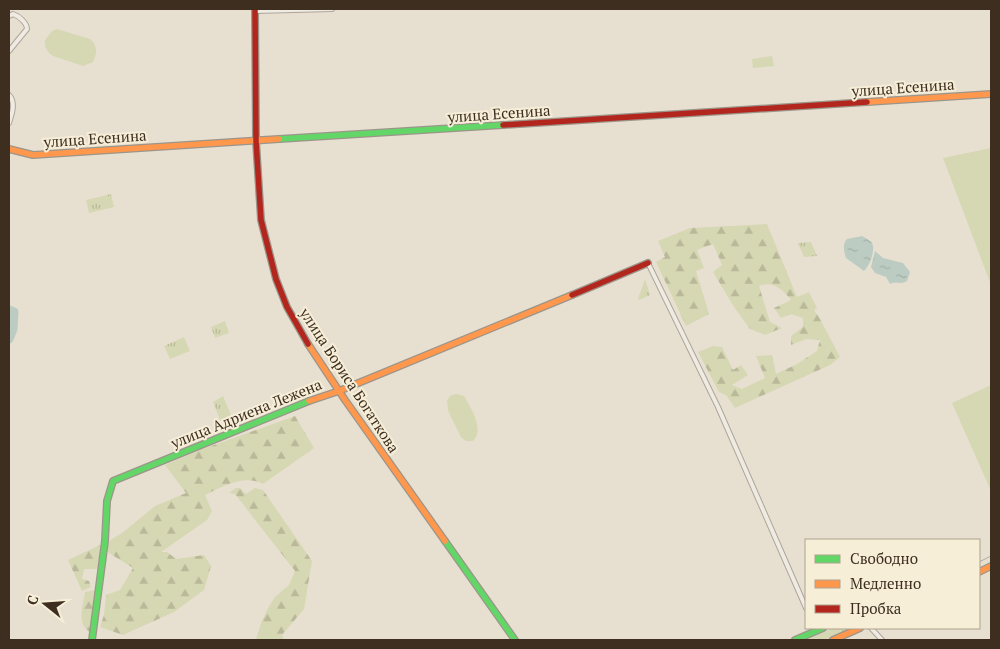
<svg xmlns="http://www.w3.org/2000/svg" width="1000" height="649" font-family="'PT Serif',serif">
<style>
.grass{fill:url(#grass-tufts)}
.forest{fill:url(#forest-firs)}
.garden{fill:#d6d7b3}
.water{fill:url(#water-ripples)}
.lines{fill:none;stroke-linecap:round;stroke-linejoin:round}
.river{stroke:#bcccc2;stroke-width:9}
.street-casing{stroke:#ada599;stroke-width:6}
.fast-casing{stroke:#9c958a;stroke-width:8}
.slow-casing{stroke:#9c958a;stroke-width:8}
.jam-casing{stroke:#9c958a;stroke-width:8}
.street{stroke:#efebe3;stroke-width:4}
.fast{stroke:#63d668;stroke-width:5.5}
.slow{stroke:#ff974d;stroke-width:5.5}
.jam{stroke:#b3261e;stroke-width:5.5}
.tram{stroke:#afaaa2;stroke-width:1}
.labels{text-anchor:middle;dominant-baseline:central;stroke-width:4;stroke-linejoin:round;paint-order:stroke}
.street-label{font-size:15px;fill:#3d2e20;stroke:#f7eed8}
</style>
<defs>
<pattern id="grass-tufts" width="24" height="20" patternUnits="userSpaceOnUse" patternTransform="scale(1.25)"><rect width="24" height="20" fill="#d6d7b3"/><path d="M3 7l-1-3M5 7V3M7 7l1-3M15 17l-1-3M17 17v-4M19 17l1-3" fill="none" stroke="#b9b99a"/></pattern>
<pattern id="forest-firs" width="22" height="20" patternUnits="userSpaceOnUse" patternTransform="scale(1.25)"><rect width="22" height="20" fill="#d6d7b3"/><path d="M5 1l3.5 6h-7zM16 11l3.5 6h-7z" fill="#b9b99a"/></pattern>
<pattern id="water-ripples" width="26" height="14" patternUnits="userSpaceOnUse" patternTransform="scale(1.25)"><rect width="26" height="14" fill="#bcccc2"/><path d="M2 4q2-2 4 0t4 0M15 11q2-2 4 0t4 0" fill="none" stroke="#a2b0a6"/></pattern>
</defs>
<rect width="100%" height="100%" fill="#e7e0d1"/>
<path class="grass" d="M111,194L114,207L89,213L86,200Z
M811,242L817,256L804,257L798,243Z
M645,279L650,295L639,300L638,299Z
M225,321L229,333L215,338L211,327Z
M184,337L190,351L170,359L164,346Z
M223,396L231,415L220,420L213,402Z
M833,628H853L826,640H806Z"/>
<path class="forest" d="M767,224L797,297L809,292L817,308L814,310L820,319L840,357L830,365L735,408L726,395L719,392L698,352L713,346L722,347L733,370L741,365L748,375L732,385L742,389L765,378L756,356L772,355L776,374L797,364L817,351L820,340L806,339L791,345V336L803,327V318L791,314L781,318L774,308L791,300C783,290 773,280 759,286L770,322L782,328L765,335L750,329L734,307L713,272L722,265L713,244L697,250L704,268L696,271L709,314L686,326L656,262L665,257L658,241L690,228Z
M295,416L314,448L263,484C244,474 223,486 205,495L212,511L207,520L161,552H167L176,559L204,555L211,566L204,590L174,612L123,635L100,627L104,615L106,595L120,590L133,568L109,553L107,549L110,540L122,533L155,506L186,493L165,465L200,450Z
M236,488H240L246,494L255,488L263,490L312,561L304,609L282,635L284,640H256L261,623L268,608L275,597L289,585L295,571L235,494L229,493Z
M100,545L99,569H84L82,579L89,581L91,587L82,591L68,560Z
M96,590L90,632C76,624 83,606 85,592Z"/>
<path class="garden" d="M57,29L90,39C98,46 97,53 93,62L83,66L53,56L48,52L45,46V40L52,31Z
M772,56L774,66L753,68L752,59Z
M991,148V285L943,158Z
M991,385V491L952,403Z
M457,394L464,396C471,408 485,430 473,441H466L461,437L451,417L448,410L447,400L451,395Z"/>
<path class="water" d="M862,236C865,238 870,240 872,243C876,250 869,267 864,271L846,258C844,252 842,244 847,239Z
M875,251L883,258L903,263L910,272L907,281C901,285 896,281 890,284L886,277L875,273L871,267Z"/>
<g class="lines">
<path class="river" d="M9,310L14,312L13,329L9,339"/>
<defs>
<path id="street" d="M255,11L332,9
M9,16L13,14C19,16 27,23 27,29L9,51
M9,95C16,102 12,114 9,123
M648,263L718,407L806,608
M871,628L882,640"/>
<path id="fast" d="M279,139L503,125
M445,541L515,640
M92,640L105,541L107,501L113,481L309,401
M795,640L823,628"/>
<path id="slow" d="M867,102L991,94
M9,149L33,155L279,139
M308,344L345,400L445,541
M309,401L339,391L572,295
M979,572L991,566
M833,640L860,628"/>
<path id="jam" d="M255,9L256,141L261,220L276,279L287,307L308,344
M503,125L867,102
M572,295L648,263"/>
</defs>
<use href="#street" class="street-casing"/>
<use href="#fast" class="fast-casing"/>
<use href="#slow" class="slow-casing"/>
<use href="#jam" class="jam-casing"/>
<use href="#street" class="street"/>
<use href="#fast" class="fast"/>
<use href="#slow" class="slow"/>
<use href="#jam" class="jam"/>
<path class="tram" d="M979,562L991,556"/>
</g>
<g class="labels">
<g class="street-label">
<text transform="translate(903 87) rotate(-4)">улица Есенина</text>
<text transform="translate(499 113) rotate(-4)">улица Есенина</text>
<text transform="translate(95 138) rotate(-4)">улица Есенина</text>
<text transform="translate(350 380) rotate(57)">улица Бориса Богаткова</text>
<text transform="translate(246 413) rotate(-22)">улица Адриена Лежена</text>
</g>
</g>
<rect width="1000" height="649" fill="none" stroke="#3d2e20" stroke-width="20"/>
<rect x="805" y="539" width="175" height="90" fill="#f7eed8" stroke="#ada18e"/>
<rect x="815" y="555" width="25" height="8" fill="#63d668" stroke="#ada18e"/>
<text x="850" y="564" font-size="15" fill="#3d2e20">Свободно</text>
<rect x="815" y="580" width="25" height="8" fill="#ff974d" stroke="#ada18e"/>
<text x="850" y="589" font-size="15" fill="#3d2e20">Медленно</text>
<rect x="815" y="605" width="25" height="8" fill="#b3261e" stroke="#ada18e"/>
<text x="850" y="614" font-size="15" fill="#3d2e20">Пробка</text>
<g transform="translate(45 604) rotate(287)" stroke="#f7eed8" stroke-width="4" paint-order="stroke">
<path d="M0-4L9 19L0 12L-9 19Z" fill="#3d2e20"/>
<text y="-8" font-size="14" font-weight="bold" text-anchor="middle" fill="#3d2e20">С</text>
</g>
</svg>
